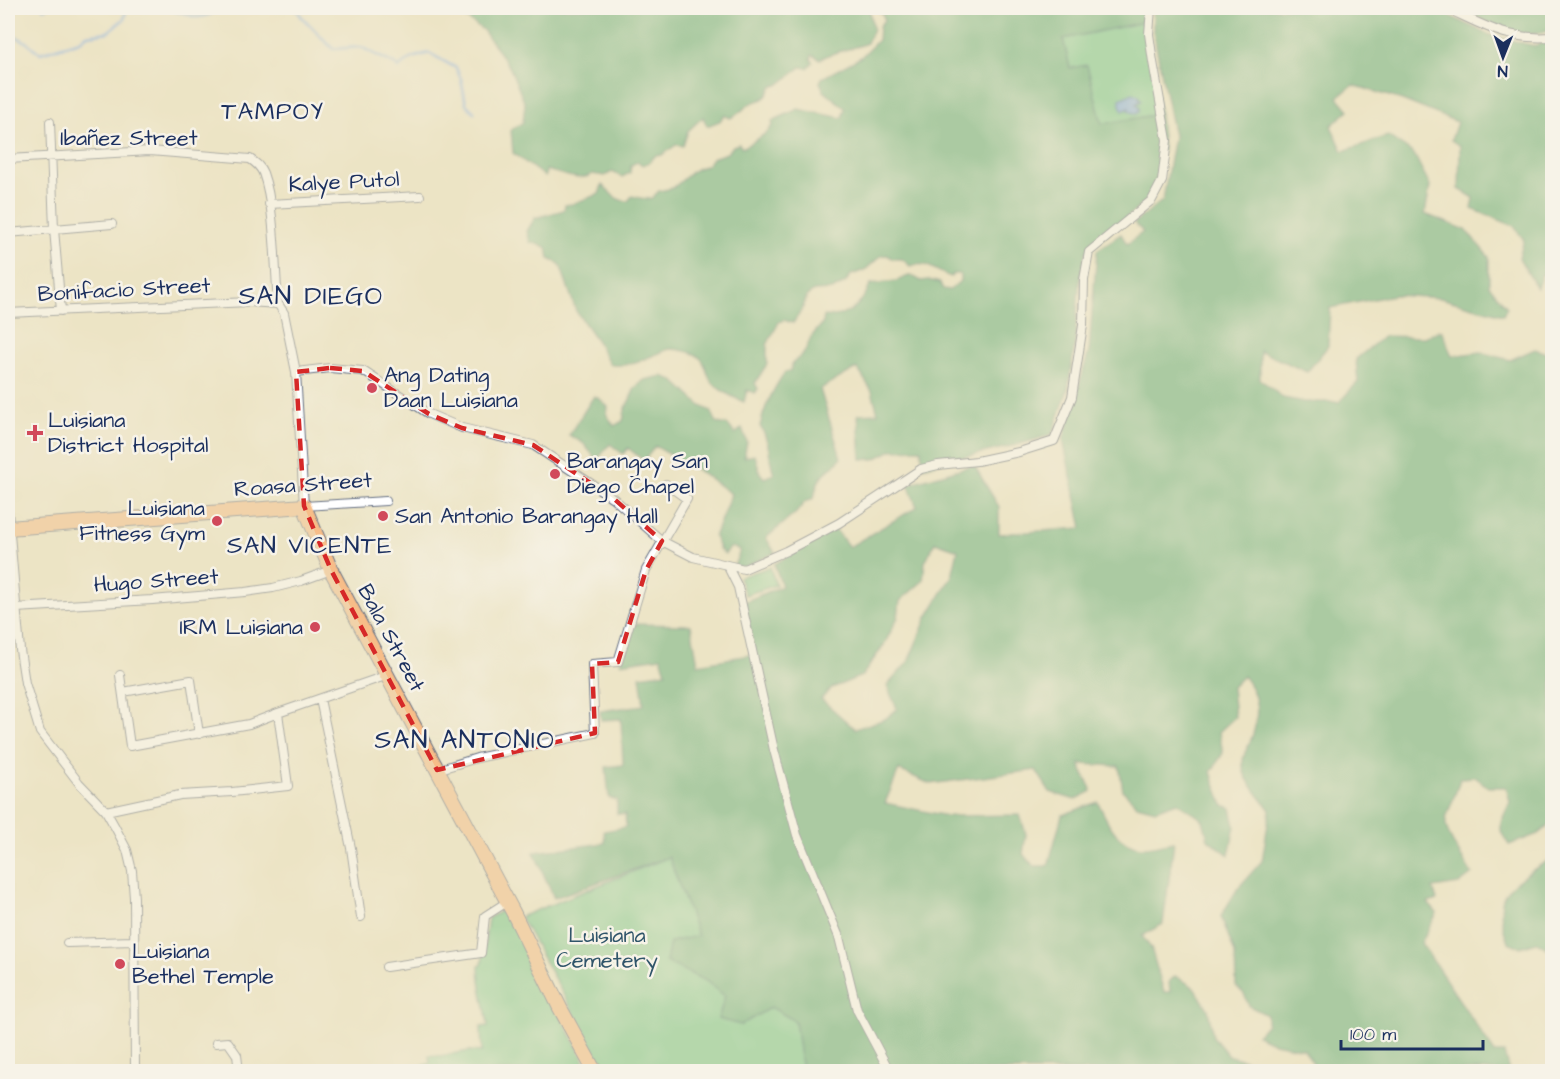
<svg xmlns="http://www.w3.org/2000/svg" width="1560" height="1079" font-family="'Architects Daughter',sans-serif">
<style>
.green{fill:#71c88d;stroke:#467c76;stroke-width:1.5}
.forest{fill:#5cac78;stroke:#3c6e6b;stroke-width:1.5;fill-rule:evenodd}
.water{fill:#79aae4;stroke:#4a6ca1;stroke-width:1.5}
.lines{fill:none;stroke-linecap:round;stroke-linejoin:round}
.stream{stroke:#79aae4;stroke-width:3}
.minor-casing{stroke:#646e82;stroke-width:10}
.primary-casing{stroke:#646e82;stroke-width:16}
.minor{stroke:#fff;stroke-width:8}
.primary{stroke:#f7bd88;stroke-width:14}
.marked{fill:none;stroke:#d62828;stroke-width:4.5;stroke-dasharray:12 8;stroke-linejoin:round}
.poi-dot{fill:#d1495b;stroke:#f7f3e8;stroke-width:2}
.labels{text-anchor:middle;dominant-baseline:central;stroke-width:5;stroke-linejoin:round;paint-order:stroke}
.street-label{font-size:22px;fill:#1b2f5e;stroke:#f7f3e8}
.poi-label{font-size:22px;fill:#1b2f5e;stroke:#f7f3e8;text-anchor:start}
.park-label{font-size:22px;fill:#30556a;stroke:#f7f3e8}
.neighbourhood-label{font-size:24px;letter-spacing:1.5px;fill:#1b2f5e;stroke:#f7f3e8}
.quarter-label{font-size:26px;letter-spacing:1.5px;fill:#1b2f5e;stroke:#f7f3e8}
</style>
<rect width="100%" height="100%" fill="#f7f3e8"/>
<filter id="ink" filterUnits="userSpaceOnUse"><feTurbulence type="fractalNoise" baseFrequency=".0167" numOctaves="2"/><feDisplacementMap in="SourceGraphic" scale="12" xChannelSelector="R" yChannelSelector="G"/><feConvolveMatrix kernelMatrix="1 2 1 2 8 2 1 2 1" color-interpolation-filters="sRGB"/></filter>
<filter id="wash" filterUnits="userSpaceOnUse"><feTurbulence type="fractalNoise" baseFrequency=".008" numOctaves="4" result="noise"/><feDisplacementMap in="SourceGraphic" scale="24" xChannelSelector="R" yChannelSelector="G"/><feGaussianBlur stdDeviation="1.35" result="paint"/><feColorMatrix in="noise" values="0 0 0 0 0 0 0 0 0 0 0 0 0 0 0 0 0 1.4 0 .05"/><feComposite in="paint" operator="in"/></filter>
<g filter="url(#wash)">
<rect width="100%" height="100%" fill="#ece4c5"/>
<path class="green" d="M1144,22L1160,114L1102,124L1087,66L1070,68L1063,39Z
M770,567L776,585L745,595L739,577Z
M669,857L698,936L666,962L706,981L725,996L718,1019L741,1025L771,1007L795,1021L802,1071L633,1072L631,1068L625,1071H606L520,917Z
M505,909L590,1071L412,1072L413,1069L430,1063L429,1055L440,1056L469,1051L482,1052L481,1027L488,1026C486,1005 479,988 479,966L482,965L488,918Z"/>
<path class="forest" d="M451,8H869L873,29L867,43C851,50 836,50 820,59L812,55L811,59L813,62L808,68L801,67L780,84L771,87C765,105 756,97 746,107C740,112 738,115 730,118L724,115L720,121L707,126L703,117L688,131L683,146L676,145L662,155L655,156L650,162L643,165L637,162L631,165L630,173L622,177L612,172L605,176L592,174C581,183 559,173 546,170L545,177L513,153L511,130L523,122L525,104L510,68L483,30Z
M875,8H1143L1144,22L1063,39L1070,68L1087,65L1102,124L1160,114L1163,150L1156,185L1148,200L1086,252L1079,285L1075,343L1068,389L1053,434C1011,449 967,455 923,467L921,449L892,450L875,459H861L858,414L878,413L872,391L857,368L820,389L841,458C825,476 819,471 814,498L805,502L796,513L766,538L775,553L744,567L734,566L740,550L731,547L725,554L720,550L714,537L731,494L702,473L655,446L644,461L628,448L623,454L610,444L597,460L583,443L569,435L594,396L600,399L608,407L607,415L614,426L623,421L625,410L635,388L644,380L662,376L673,380L701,406L711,411L717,423L728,425L735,434L742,428L747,442L744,457L755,455L760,473L764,478L774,474C768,456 771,443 760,426C764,407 774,388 785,372L790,371L792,364L804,353L811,337L823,323L824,316C850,318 861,305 871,284L896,281L911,275L921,281L928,280L940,283L943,289L950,290L960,281V274H953L951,277C937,273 927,260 910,266L902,259H893L887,255L881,256L865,270L851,275L845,283L832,290L814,291L807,296L802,310L793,323L784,320L779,322L767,345V364L755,383L758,389L755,393L747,390L744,402C732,397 719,391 711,381C707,375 706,364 701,359C696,352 677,349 669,349C653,355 624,370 609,364L597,341L576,311L560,264L549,259L547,247L530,242L527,231L535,218L564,210L565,205L572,204L599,194L602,185C611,192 614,201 628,201L632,196L645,199L652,198L659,191L673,188L694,170L707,165L712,158L727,153L733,146L739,144L742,148C753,142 765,136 773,125L772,121L798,109L842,118L845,108L824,91L820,82L822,78L861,57L878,40L879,26L884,20L883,15Z
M1153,8H1433L1490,35L1535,46L1552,39V277L1542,274L1537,288L1519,258L1524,240L1514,226L1472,209L1474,198L1459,189L1460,146L1451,140L1457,122L1402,100L1353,85L1338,97L1349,110L1331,126L1343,151L1388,136L1414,154L1430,186L1425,214L1466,230L1489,257V285L1507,307L1503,315L1440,298L1394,295L1330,308L1328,346L1307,372L1260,351V379L1283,398L1305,402H1339L1358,382L1356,359L1384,336L1424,337L1442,330L1452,356L1480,352L1510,360L1535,349L1552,355V823L1538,834L1509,845L1501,832V822L1510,802L1506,787H1488L1475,777L1460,778C1457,792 1450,805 1446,819C1443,833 1465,861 1472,874L1459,884L1433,888L1437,900L1428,903L1437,913L1421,943L1495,1053H1504L1509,1071H1312L1313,1063L1304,1049L1274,1043L1257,1035L1267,1024V1015L1249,1006L1244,994L1236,986L1235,954L1221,916L1238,888L1262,861L1270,810C1263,800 1247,783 1244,772C1240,757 1247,750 1252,737C1260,714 1259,694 1243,676L1232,687L1235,717L1219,732L1223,753L1211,772L1223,805L1231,808L1235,826L1229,855L1208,839L1203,820L1177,802L1155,810L1137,805L1123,791L1119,766L1079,764L1092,791L1075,800L1050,792L1036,770L930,784L899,770L885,803L947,816L1020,815L1026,834L1023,854L1034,866H1048L1062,815L1098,802C1107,821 1116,844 1141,847C1151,848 1164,843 1174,842L1163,924L1142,936L1151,948L1164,992H1170L1169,982L1175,976L1194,987L1208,1009L1213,1037L1228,1055L1257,1064L1258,1071H802L795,1021L771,1007L741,1025L718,1019L725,996L706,981L666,962L670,942L698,936L669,857L554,898L534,852L605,843L604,831L626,827L625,814H617V800L609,798L606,767L623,765L621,719L601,720L600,711L644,705L640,676L666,672L661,657L620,663L631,624L691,625L698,664L755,654L744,602L782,586L774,564L835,529L849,547L917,507L908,484L974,465L999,507V534L1082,528L1063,440L1089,351L1097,250L1121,234L1127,244L1143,232L1134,223L1163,200L1174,136L1153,31ZM935,542L958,550L952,576L927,617L908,662L887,686L897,709L885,719L855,729L821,699L832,688L862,676L884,645L898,617L900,601L923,581L925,562Z
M1459,8H1552V29C1521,44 1487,21 1459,8Z
M1552,858V951L1537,942L1520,947L1508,942C1503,930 1498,909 1504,896C1510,882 1540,866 1552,858Z"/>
<path class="water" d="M1133,93L1138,95L1141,101L1136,104L1139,107V111L1136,114L1129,111V108L1123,111L1120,105V99Z"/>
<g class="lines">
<path class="stream" d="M43,8H47
M171,8L177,12L181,8
M296,8L301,16L333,49L361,47L396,65L398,68L412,58L429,53L456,68L461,79L466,104L474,112
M177,12C187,11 188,16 196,17C206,18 217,10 226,8
M8,36C22,36 29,45 40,53L80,41L87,35L108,32L124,19L127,8"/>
</g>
</g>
<g filter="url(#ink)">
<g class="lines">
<defs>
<path id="minor" d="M1446,8C1486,26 1505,40 1551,37L1552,35
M50,122L54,229L61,311
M8,159L150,151L250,159C256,163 260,166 263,173C275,206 275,267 278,304L284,313L296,372L304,506L386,501
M269,204L420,196
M8,233L112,224
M8,313L249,302L278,304
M296,372L330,368L363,371L429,414L462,428L533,445L613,498L662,541L693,557L744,569L786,551L839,523L921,469L938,465L977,461L1019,452L1054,441L1072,397L1083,325L1084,280L1089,252L1152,200L1162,181L1167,140L1153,62L1149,34L1151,8
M8,511L20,650L25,683L40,732L79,783L106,811L115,827L127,850L132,871L134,898L135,1072
M728,567L738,587L774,750L797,835L839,937L857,1010L890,1072
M16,608L152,600L245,592L273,588L301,581L331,570
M120,675L130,746L249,724L278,713
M123,692L191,680L199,734
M320,699L351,848L361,917
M437,770L477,758L595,733L592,664L618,662L646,570L687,499L666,484
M106,811L180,795L232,792L288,786L278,713L388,675
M67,943L133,941
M386,967L481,953L485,916L507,902
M216,1043L228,1042L237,1055L239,1072"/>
<path id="primary" d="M8,528L304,506L331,570L513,912L560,1008L595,1072"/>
</defs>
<use href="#minor" class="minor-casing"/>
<use href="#primary" class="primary-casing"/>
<use href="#minor" class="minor"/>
<use href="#primary" class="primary"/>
</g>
</g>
<path d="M0 0H1560V1079H0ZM330,368L363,371L429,414L462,428L533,445L613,498L662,541L646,570L618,662L592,664L595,733L437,770L331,570L304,506L296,372Z" fill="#ece4c5" fill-opacity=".55" fill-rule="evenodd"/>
<path class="marked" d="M330,368L363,371L429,414L462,428L533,445L613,498L662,541L646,570L618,662L592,664L595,733L437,770L331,570L304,506L296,372Z"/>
<g class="poi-dot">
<circle cx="372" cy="388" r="6"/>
<path d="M32 424h6v6h6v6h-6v6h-6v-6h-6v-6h6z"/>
<circle cx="555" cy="474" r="6"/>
<circle cx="383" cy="516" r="6"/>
<circle cx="217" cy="521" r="6"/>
<circle cx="315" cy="627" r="6"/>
<circle cx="120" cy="964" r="6"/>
</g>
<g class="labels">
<g class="street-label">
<text x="129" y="138">Ibañez Street</text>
<text transform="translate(344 182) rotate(-3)">Kalye Putol</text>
<text transform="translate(124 290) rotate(-3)">Bonifacio Street</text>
<text transform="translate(303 485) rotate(-4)">Roasa Street</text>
<text transform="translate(156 581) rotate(-4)">Hugo Street</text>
<text transform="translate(391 638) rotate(62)">Bala Street</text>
</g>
<g class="poi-label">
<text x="384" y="375">Ang Dating<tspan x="384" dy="25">Daan Luisiana</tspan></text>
<text x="48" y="420">Luisiana<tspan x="48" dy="25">District Hospital</tspan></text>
<text x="567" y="461">Barangay San<tspan x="567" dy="25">Diego Chapel</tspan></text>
<text x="205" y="508" text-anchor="end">Luisiana<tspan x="205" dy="25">Fitness Gym</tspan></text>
<text x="395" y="516">San Antonio Barangay Hall</text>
<text x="303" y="627" text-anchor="end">IRM Luisiana</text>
<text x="132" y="951">Luisiana<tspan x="132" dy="25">Bethel Temple</tspan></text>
</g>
<g class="park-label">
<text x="607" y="935">Luisiana<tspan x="607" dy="25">Cemetery</tspan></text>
</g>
<g class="neighbourhood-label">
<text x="273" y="112">TAMPOY</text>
<text x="310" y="546">SAN VICENTE</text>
</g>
<g class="quarter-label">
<text x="311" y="296">SAN DIEGO</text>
<text x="465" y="740">SAN ANTONIO</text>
</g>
</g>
<rect width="1560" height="1079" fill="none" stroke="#f7f3e8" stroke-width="30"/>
<g transform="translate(1503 57) rotate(181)" stroke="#f7f3e8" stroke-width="4.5" paint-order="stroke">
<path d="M0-4.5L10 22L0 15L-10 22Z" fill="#1b2f5e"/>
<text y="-9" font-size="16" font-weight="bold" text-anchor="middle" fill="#1b2f5e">N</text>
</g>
<path d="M1341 1040v9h142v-9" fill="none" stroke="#1b2f5e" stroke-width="3"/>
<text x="1350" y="1040" font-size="18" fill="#1b2f5e" stroke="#f7f3e8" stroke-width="4.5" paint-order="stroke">100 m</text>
</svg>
